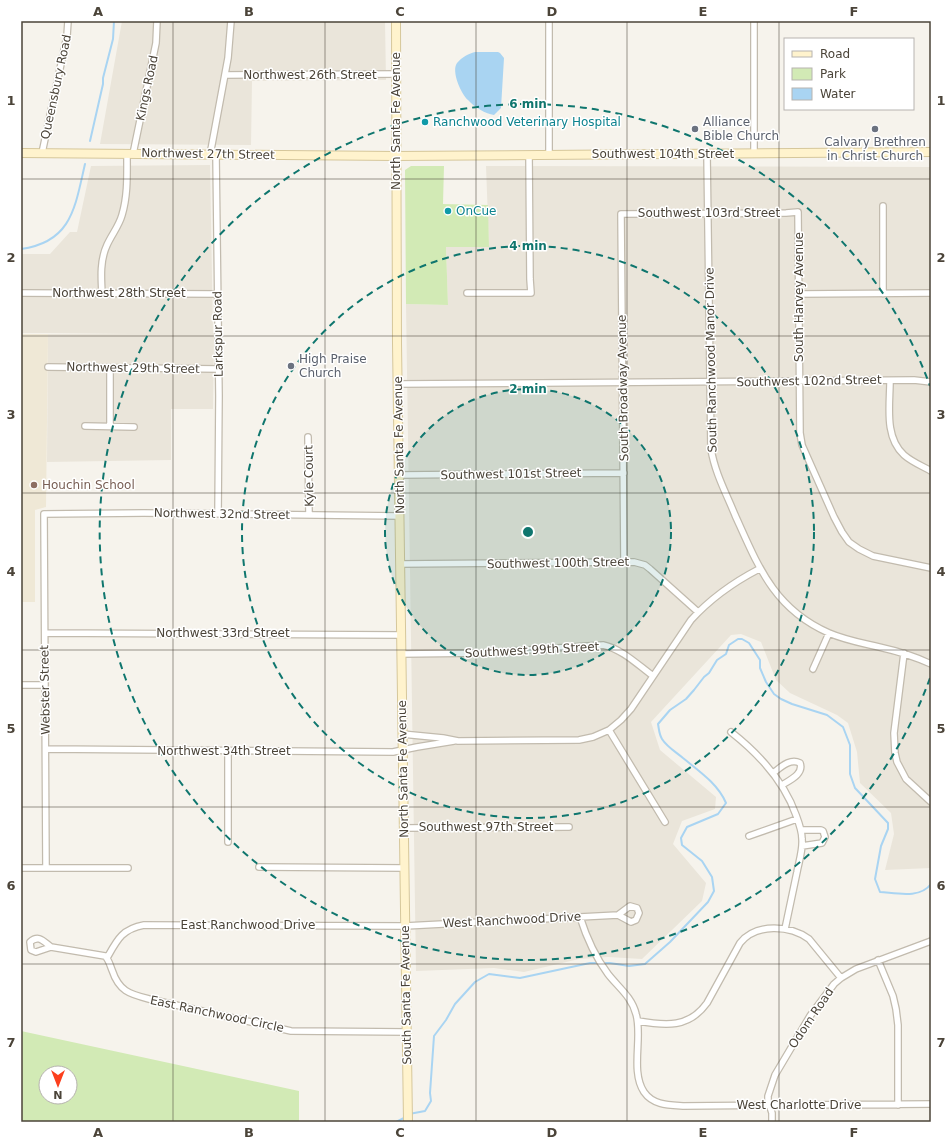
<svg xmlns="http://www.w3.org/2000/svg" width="952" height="1143" font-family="'DejaVu Sans',sans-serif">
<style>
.residential{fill:#eae5da}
.education{fill:#efe8d6}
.green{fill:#d2eab5;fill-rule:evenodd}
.water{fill:#a9d4f2}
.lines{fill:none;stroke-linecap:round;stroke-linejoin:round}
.stream{stroke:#a9d4f2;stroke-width:2}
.street-casing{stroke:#c2bbae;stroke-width:8}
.secondary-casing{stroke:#d6c79b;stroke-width:10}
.street{stroke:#fff;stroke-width:5.5}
.secondary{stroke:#fff3cd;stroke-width:8}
.grid{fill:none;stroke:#4b4439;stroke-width:1;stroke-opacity:0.55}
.ring{fill:none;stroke:#0f766e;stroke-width:2;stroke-dasharray:7 5}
.culture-dot{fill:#0f9aa8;stroke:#fff;stroke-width:1.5}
.worship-dot{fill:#6b7280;stroke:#fff;stroke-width:1.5}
.education-dot{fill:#8d6e63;stroke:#fff;stroke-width:1.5}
.labels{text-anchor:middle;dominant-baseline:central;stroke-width:3;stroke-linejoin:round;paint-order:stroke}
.street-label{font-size:12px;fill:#4b4439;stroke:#fff}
.culture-label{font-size:12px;fill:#0d838f;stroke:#fff;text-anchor:start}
.worship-label{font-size:12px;fill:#5b616d;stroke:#fff;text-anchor:start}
.education-label{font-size:12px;fill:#785e54;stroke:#fff;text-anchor:start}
.centre{fill:#0f766e;stroke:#fff;stroke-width:2}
.ring-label{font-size:12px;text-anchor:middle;font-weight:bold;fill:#0f766e;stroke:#fff;stroke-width:3;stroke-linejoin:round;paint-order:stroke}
.neatline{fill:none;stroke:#4b4439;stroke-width:1.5}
.grid-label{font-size:13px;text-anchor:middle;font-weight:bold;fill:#4b4439}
</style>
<rect width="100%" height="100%" fill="#f6f3ec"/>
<path class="residential" d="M122,21H385L386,80L252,81L251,145L100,144Z
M210,165L213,333H214L213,409H171V460L47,462L48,334L129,333H21V254H50L70,232H77L91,166Z
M486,166L931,167V868L885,870L894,834L891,813L860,783L857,752L848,723L837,715L790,693L776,680L761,642L741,634L731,635L651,722L660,750L716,797L715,809L682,821L673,844L706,883L702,901L642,959L608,957L579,959L524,972L494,968L416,971L406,304L448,305L446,247H489Z"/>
<path class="education" d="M21,334H48L46,507L35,510V602H21Z"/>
<path class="green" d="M411,166H444L443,204L488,205L489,247H446L448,305L406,304L405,170Z
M21,1031L299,1091V1122H21ZM46,1073H70V1097H46Z"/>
<path class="water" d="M475,52H498L500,53L504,58L501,108L494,115C486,114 474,107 468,100C461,94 451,71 457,63C462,57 468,54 475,52Z"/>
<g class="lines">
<path class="stream" d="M90,141L103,84V78L113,39L114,21
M21,249C72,242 75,207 85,164
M603,963H610L629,966L645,964L670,942L708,902L714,891L712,877L702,861L682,845L681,838L687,827L718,814L726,803C718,784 699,771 683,758C676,752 667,747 662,739C659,734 659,729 658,724L670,710L686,699L694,690L704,677L709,673L717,660L726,654L729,645L738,639H742L749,643L760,660V668L766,682L774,694L781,699L792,704L827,715L843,727L850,745V774L855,788L888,823V829L881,846L875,879L880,892C896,893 920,899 931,884
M409,1114L425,1111L431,1101L430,1093L434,1036L446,1020L455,1004L475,982L489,974L520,978L590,963H598
M396,1122L406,1117"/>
<defs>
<path id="street" d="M549,21V155
M225,75L395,74
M42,153L67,36L68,21
M133,154L156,43L157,21
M707,154L711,449C715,473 726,493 735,515C758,566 774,609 829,633C845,640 862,643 879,647C897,651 914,656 931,664
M754,154V21
M210,155L228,58L231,21
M216,155L219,396L218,514
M883,206V294
M21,293L218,294
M102,293C101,277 100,260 107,245C112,234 119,226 122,215C128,195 127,174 127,154
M467,293H531L530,279L529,155
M799,294L931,293
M48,367L219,369
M890,381C890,405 884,437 904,455C912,462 922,466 931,471
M398,384L914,380L931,382
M85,426L134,427
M110,426V368
M308,437L309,515
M399,475L624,473
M624,562L621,214L786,213L798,212L800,433L802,445L834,517L842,532L849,542L859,549L873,556L931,568
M400,564L634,562L645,565L650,569L698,612
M45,633L401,635
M904,653L894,733L895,753L897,762L906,779L931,802
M401,654L482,653L603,645C622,649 638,665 653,676
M813,669L829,633
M21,685H45
M609,730L665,822
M731,732C759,754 784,781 796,815C799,823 802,831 802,839C803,850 799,861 797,872C793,891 789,910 785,929
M402,734L443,738L458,741L579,740L593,737L609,730L621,720L631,709L691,620C711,598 734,582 759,569
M46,749L393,752L417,747L454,741
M228,751V842
M773,773C781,767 790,758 800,763C804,774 790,780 782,785
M404,828L569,827
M801,830H821L823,831L825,837L822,843L802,846
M749,836L797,819
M46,867L44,514L144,513L400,516
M259,867L404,868
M21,868H128
M580,917C586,936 596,958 608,974C618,987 632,997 636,1014C643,1036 630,1071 644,1092C653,1105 668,1105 683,1106L931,1104
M51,947C44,942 39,934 30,942L31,950L36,952L51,947L105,956C109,960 110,965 112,970C119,991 129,994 149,999L291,1031L407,1032
M107,958C117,940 122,929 144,925L405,926L618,915L631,922L636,920L639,913L637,908L630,906L618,915
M878,960L893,996L896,1009L898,1025V1105
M638,1021C666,1026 689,1028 707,1003L740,943C756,923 790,925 809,939L841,978
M772,1122V1113L768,1101V1096L775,1075L810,1016L834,984L841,978L856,969L931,941"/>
<path id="secondary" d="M396,21L397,343L408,1122
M21,153L395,156L931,152"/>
</defs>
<use href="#street" class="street-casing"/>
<use href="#secondary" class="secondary-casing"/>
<use href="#street" class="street"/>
<use href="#secondary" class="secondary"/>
</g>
<path class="grid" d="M173,21V1122M325,21V1122M476,21V1122M627,21V1122M779,21V1122M21,179H931M21,336H931M21,493H931M21,650H931M21,807H931M21,964H931"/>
<circle cx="528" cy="532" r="143" fill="#0f766e" fill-opacity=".12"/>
<g class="ring">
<circle cx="528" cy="532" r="143"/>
<circle cx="528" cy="532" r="286"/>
<path d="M930 678A428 428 0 1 1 930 386"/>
</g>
<g class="culture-dot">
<circle cx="425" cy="122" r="4"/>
<circle cx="448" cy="211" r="4"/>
</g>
<g class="worship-dot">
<circle cx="695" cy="129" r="4"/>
<circle cx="875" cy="129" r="4"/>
<circle cx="291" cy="366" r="4"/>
</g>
<circle class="education-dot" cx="34" cy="485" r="4"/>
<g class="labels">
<g class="street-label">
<text x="310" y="75">Northwest 26th Street</text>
<text transform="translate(56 87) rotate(-78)">Queensbury Road</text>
<text transform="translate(147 88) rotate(-78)">Kings Road</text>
<text transform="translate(396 121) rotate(-90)">North Santa Fe Avenue</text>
<text transform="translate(208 154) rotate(1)">Northwest 27th Street</text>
<text x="663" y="154">Southwest 104th Street</text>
<text x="709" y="213">Southwest 103rd Street</text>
<text x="119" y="293">Northwest 28th Street</text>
<text transform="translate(799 297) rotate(-90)">South Harvey Avenue</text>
<text transform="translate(218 334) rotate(-91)">Larkspur Road</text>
<text transform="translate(711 360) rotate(-91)">South Ranchwood Manor Drive</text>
<text transform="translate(133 368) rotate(1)">Northwest 29th Street</text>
<text transform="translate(809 381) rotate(-1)">Southwest 102nd Street</text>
<text transform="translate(623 388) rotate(-91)">South Broadway Avenue</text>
<text transform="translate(399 445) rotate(-91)">North Santa Fe Avenue</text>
<text transform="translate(511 474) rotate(-1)">Southwest 101st Street</text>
<text transform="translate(309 476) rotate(-91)">Kyle Court</text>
<text transform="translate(222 514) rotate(1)">Northwest 32nd Street</text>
<text transform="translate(558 563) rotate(-1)">Southwest 100th Street</text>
<text x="223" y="633">Northwest 33rd Street</text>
<text transform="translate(532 650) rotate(-3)">Southwest 99th Street</text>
<text transform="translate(45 690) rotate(-91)">Webster Street</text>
<text x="224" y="751">Northwest 34th Street</text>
<text transform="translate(403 769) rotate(-91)">North Santa Fe Avenue</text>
<text x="486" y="827">Southwest 97th Street</text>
<text transform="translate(512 920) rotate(-3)">West Ranchwood Drive</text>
<text x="248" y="925">East Ranchwood Drive</text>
<text transform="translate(406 995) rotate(-91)">South Santa Fe Avenue</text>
<text transform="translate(217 1014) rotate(12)">East Ranchwood Circle</text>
<text transform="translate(811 1018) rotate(-56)">Odom Road</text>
<text x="799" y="1105">West Charlotte Drive</text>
</g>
<g class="culture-label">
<text x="433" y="122">Ranchwood Veterinary Hospital</text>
<text x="456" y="211">OnCue</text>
</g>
<g class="worship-label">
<text x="703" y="122">Alliance<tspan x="703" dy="14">Bible Church</tspan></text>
<text x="875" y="142" text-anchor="middle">Calvary Brethren<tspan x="875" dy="14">in Christ Church</tspan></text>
<text x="299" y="359">High Praise<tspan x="299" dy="14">Church</tspan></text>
</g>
<g class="education-label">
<text x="42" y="485">Houchin School</text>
</g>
</g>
<circle cx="528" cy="532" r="6" class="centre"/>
<g class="ring-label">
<text x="528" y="108">6 min</text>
<text x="528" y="250">4 min</text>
<text x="528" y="393">2 min</text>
</g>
<rect width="952" height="1143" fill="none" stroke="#ffffff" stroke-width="44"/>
<rect x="784" y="38" width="130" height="72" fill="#ffffff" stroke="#b7b4b0"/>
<rect x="792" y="51" width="20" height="6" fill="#fff3cd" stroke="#b7b4b0"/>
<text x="820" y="58" font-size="12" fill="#4b4439">Road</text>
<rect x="792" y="68" width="20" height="12" fill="#d2eab5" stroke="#b7b4b0"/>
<text x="820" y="78" font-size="12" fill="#4b4439">Park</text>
<rect x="792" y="88" width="20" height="12" fill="#a9d4f2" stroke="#b7b4b0"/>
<text x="820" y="98" font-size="12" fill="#4b4439">Water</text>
<g transform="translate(58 1085) rotate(180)"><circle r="19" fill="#ffffff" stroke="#b7b4b0"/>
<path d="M0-3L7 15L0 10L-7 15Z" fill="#fc3f1d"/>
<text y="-6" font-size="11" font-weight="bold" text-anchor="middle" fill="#4b4439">N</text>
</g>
<rect x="22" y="22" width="908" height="1099" class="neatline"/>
<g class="grid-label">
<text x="98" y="16">A</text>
<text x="249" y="16">B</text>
<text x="400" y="16">C</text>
<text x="552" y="16">D</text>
<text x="703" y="16">E</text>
<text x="854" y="16">F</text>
<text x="11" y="105">1</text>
<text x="941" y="105">1</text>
<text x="11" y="262">2</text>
<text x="941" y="262">2</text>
<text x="11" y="419">3</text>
<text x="941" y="419">3</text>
<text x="11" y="576">4</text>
<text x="941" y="576">4</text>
<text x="11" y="733">5</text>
<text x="941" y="733">5</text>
<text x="11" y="890">6</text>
<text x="941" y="890">6</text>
<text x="11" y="1047">7</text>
<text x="941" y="1047">7</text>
<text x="98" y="1137">A</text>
<text x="249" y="1137">B</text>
<text x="400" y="1137">C</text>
<text x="552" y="1137">D</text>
<text x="703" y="1137">E</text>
<text x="854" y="1137">F</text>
</g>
</svg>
